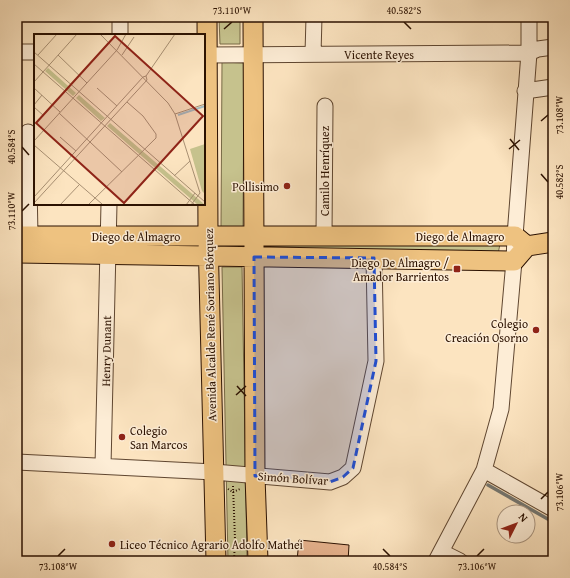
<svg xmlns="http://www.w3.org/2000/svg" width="570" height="578" font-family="'Gentium Book Plus',serif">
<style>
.green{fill:#c6c28d;stroke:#786a46}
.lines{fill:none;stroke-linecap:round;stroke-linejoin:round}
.stream{stroke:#747772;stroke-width:3.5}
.building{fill:#e7b38e;stroke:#2b1100}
.minor-casing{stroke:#5f4630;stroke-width:17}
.major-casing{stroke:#2b1100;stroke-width:21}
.path{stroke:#2b1100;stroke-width:2;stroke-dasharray:1 2;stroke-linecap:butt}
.minor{stroke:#fdedd6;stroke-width:15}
.major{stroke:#eec280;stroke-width:19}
.marked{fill:#1d4ed8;fill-opacity:0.2;stroke:#1d4ed8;stroke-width:3;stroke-dasharray:8 5;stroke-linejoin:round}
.ticks{fill:none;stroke:#2b1100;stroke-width:1.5}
.poi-dot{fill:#8f2418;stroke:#fdedd6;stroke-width:1.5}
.labels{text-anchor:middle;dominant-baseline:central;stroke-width:3;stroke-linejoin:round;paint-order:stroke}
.street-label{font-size:12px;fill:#2b1100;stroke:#fdedd6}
.poi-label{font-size:12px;fill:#2b1100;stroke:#fdedd6;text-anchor:end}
.inset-river{fill:none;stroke:#a5bbbe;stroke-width:2}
.inset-road{fill:none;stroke:#a89073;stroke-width:1}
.view{fill:#8f2418;fill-opacity:0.15;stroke:#8f2418;stroke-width:2}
.inset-edge{fill:none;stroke:#2b1100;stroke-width:2}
.neatline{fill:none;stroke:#2b1100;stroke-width:1.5}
.ticks-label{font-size:10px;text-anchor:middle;fill:#2b1100}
</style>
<rect width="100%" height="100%" fill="#fce4c0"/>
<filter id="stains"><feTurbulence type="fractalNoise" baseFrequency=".005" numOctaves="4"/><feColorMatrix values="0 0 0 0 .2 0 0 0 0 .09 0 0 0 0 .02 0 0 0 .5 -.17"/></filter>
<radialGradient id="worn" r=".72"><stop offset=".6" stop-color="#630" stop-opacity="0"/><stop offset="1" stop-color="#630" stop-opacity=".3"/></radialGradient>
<path class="green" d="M219,17H240V44H220Z
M222,62L244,63L243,230L221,229Z
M262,242L500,244L498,254L262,250Z
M222,267H242L247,561H228Z"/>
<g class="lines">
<path class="stream" d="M488,485L553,522"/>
</g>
<path class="building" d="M299,540L349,545L348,561H297Z"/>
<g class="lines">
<defs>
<path id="minor" d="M120,35V17
M17,52H35
M313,54L314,17
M204,55L529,53L538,49L553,47
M525,91L553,87
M28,132L30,236
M324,236L325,106
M17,462L214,472L330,482L343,477L353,468L376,361L374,258
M103,466L109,204
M484,470L553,509
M442,552L460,561
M436,561L484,470L501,409L514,261L515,236L529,53V17"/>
<path id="major" d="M207,17L208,236L216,561
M253,17L255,476L258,561
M17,236H515L527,246
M527,246L553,242
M17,253L514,261L527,246"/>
</defs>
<use href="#minor" class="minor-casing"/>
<use href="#major" class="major-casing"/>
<path class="path" d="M233,486L235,539L234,561
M228,489L233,492L240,489"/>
<use href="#minor" class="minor"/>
<use href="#major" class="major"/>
</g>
<path class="marked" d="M254,257L374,258L376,361L353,468L343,477L330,482L255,476Z"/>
<path class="ticks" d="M404,22L411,29M224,29L232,22M541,121L548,115M510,139L519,150M22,147L29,155M509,149L520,140M541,174L548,182M22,211L29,204M237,386L246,396M236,395L246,386M541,499L548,492M383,549L390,556M58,556L65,549M477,556L484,549"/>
<g class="poi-dot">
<circle cx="287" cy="186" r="4"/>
<rect x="453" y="265" width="8" height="8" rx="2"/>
<circle cx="536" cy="330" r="4"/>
<circle cx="122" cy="437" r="4"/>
<circle cx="112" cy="544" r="4"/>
</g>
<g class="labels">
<g class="street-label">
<text x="379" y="54">Vicente Reyes</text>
<text transform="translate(324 171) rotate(-90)">Camilo Henríquez</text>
<text x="136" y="236">Diego de Almagro</text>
<text x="460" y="236">Diego de Almagro</text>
<text transform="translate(210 325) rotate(-91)">Avenida Alcalde René Soriano Bórquez</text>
<text transform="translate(106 351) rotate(-89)">Henry Dunant</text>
<text transform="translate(293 478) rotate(4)">Simón Bolívar</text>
</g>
<g class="poi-label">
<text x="279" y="186">Pollisimo</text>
<text x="449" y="262">Diego De Almagro /<tspan x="449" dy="14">Amador Barrientos</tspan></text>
<text x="528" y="323">Colegio<tspan x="528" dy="14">Creación Osorno</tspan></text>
<text x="130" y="430" text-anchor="start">Colegio<tspan x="130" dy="14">San Marcos</tspan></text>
<text x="120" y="544" text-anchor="start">Liceo Técnico Agrario Adolfo Mathei</text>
</g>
</g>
<g transform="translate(34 34)">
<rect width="171" height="171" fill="#fce4c0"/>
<path d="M14,34L42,59L39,62L11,37ZM45,61L71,84L67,87L42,64ZM76,89L171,171H164L73,92ZM171,110V160L168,157L156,115Z" fill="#c6c28d"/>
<path class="inset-river" d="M144,81L171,72"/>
<path class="inset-road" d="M66,0L134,69L141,80L166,159L157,171M0,18L171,168M4,21L23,0M24,21L53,49M88,21L100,3M0,30L161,171M112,42L141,0M0,48L43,0M0,54L26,78M63,54L83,72M0,71L8,61M0,73L10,82M25,79L88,138M141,80L171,70M26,103L42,117M0,107L83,16L92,0M0,111L68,170M140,142L156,127M0,163L109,43L112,42M0,169L113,46L112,42M26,171L45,151M54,171L122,104V100L109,82L93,68M152,171L161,159"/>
<path class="view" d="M81,2L169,82L90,169L2,89Z"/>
<rect width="171" height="171" class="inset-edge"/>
</g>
<rect width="570" height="578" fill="none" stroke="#fce4c0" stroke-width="44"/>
<g transform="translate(516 524) rotate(48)"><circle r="19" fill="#fdedd6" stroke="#a99580"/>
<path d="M0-3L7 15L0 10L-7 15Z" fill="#8f2418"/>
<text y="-6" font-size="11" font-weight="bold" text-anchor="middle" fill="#2b1100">N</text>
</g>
<rect x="22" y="22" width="526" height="534" class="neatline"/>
<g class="ticks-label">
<text x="232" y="14">73.110°W</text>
<text x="404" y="14">40.582°S</text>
<text transform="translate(559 115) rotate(-90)" y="4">73.108°W</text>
<text transform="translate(11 147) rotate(-90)" y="4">40.584°S</text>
<text transform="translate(559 182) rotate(-90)" y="4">40.582°S</text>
<text transform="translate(11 211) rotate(-90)" y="4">73.110°W</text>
<text transform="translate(559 492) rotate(-90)" y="4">73.106°W</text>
<text x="58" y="570">73.108°W</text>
<text x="390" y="570">40.584°S</text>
<text x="477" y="570">73.106°W</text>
</g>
<rect width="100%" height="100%" filter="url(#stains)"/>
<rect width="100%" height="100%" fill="url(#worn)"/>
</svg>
